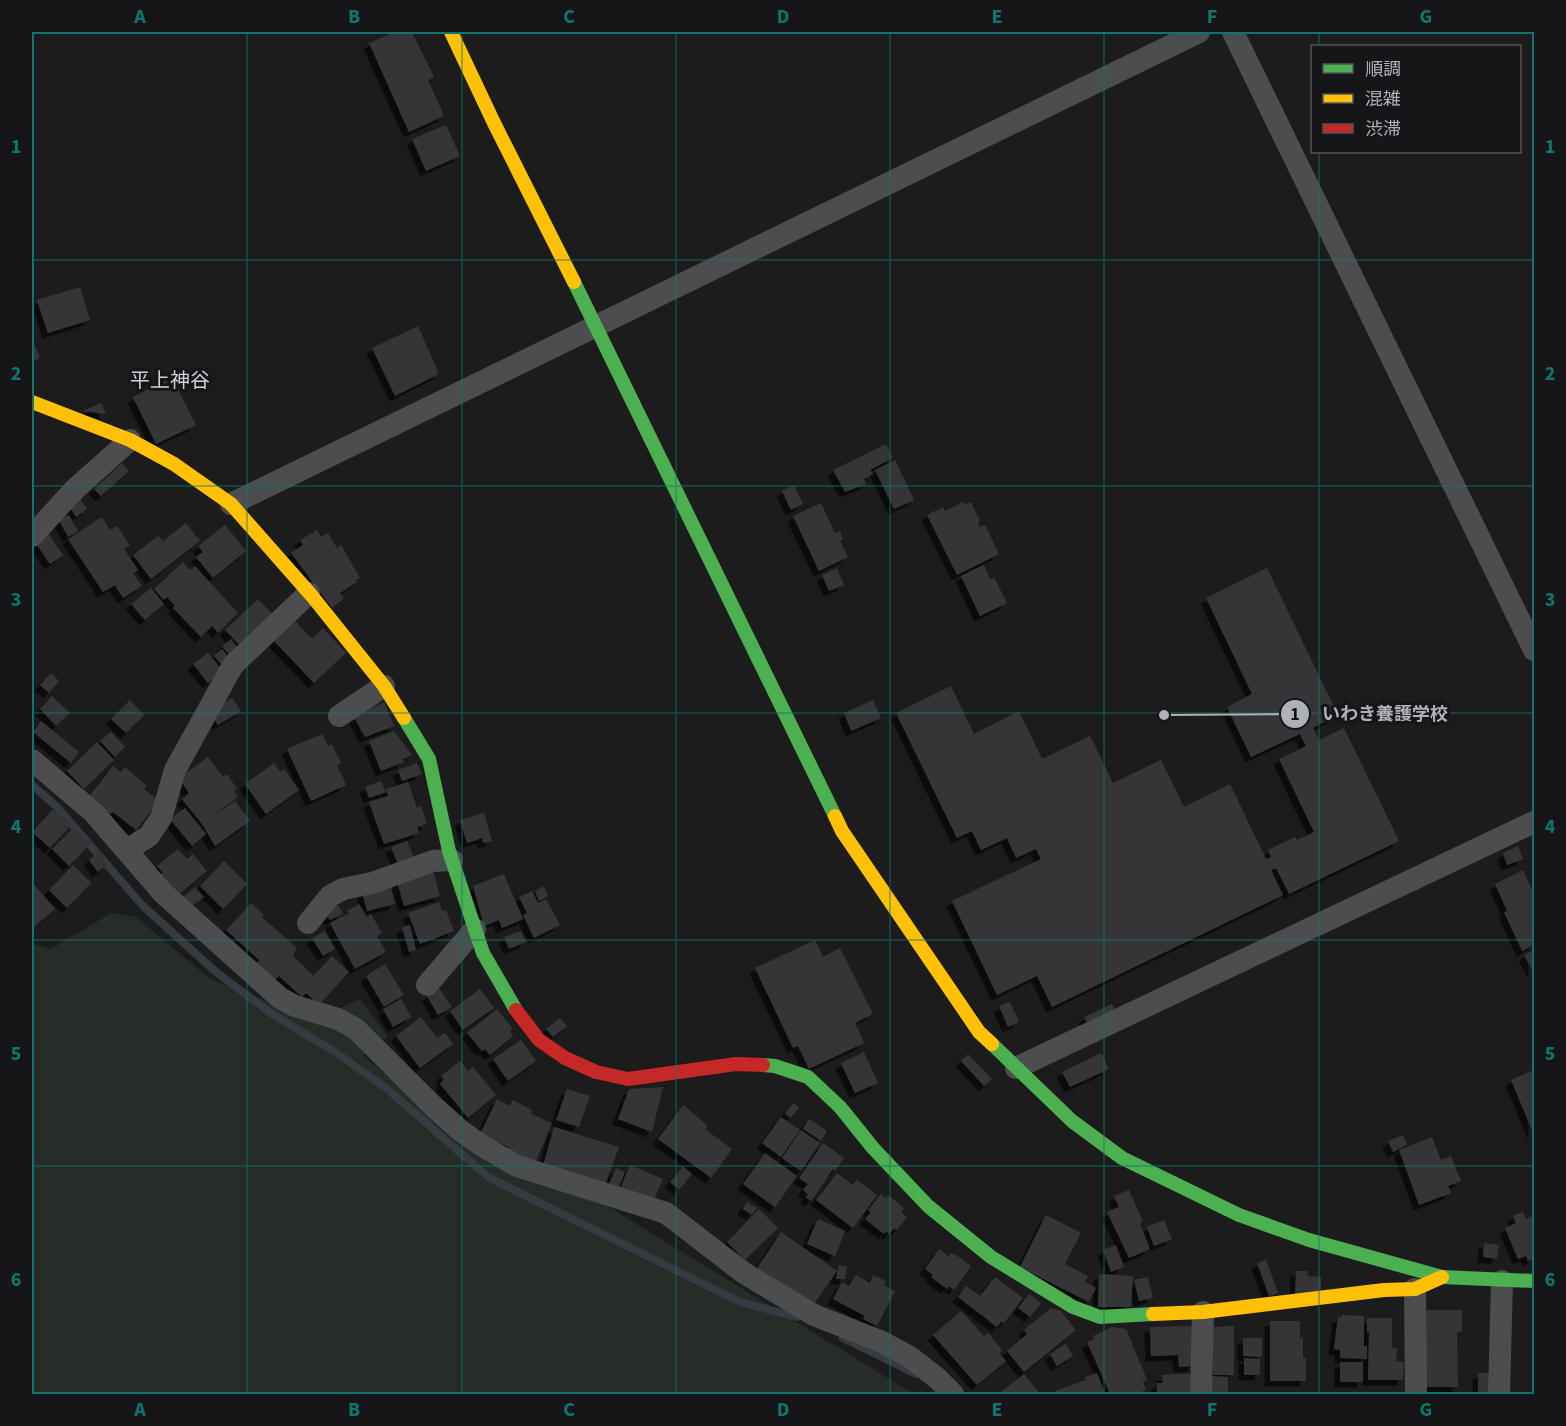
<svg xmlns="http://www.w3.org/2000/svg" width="1566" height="1426" font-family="'Source Sans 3','Noto Sans JP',sans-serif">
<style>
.green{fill:#262c27}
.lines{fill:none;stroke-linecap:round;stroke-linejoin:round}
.stream{stroke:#353b41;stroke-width:8}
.building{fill:#363637;filter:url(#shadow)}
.street{stroke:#4c4d4e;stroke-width:22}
.fast{stroke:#4caf50;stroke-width:14}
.slow{stroke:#ffc107;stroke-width:14}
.jam{stroke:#c62828;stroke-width:14}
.grid{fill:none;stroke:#0f766e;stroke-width:1.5;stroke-opacity:0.55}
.labels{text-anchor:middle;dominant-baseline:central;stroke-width:6;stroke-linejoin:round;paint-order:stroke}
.quarter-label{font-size:20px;fill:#cfd0d7;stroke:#161618}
.leader{fill:none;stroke:#afb1ba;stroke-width:2}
.callout-dot{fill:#afb1ba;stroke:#161618;stroke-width:2}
.mark-label{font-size:18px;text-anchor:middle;font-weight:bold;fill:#111}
.callout-label{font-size:18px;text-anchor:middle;font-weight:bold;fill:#afb1ba;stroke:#161618;stroke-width:6;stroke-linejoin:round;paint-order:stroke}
.neatline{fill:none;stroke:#0f766e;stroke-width:2}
.grid-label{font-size:20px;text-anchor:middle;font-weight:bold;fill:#0f766e}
</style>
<defs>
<filter id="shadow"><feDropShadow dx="-5.5" dy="5.5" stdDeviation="0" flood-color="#0009"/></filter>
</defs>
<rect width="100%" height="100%" fill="#1c1c1c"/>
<path class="green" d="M111,913L136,917L209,978L314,1021L360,999L388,1037L363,1055L423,1107L612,1209L914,1394H32V944L51,949Z"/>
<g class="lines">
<path class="stream" d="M32,785L57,807L142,905L216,972L272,1014L335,1052L386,1088L488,1177L740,1302L797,1317
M843,1338L916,1374"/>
</g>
<path class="building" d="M395,32H412L434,77L428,80L444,116L409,132L369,43Z
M446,125L460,156L426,171L412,139Z
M80,287L90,320L48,333L37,300Z
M418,326L439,374L395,396L372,348Z
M32,339L40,358L32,362Z
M172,377L196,425L156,444L133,397Z
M101,403L106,414L83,411Z
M886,444L893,458L870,470L873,474L864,479L866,484L845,492L833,470Z
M895,460L914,500L894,509L875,470Z
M122,463L129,471L101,496L94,489Z
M794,485L803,504L791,510L782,491Z
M80,499L87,509L76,517L70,507Z
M963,502L964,505L971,502L980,521L978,522L980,527L985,525L999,554L957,575L927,515L943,507L945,511Z
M821,503L835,533L840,531L843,539L840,541L848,557L819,571L793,516Z
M69,515L78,531L68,537L59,520Z
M102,517L110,530L117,526L130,545L124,549L138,570L133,573L142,586L123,598L115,585L103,592L68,539Z
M186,523L200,541L151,579L133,555L158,536L163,541Z
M225,525L246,551L213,578L196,557L203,552L198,546Z
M317,530L321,537L328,533L337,548L341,545L360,578L356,580L357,582L340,593L344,598L332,608L291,553L303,545L300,540Z
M48,533L63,555L50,564L35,542Z
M183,562L190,570L195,566L238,613L218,633L212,626L201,637L173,608L175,606L167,597L164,600L154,589Z
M984,565L990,579L994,577L1007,603L980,616L961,576Z
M837,568L844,585L829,591L822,575Z
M1267,568L1338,715L1313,728L1319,740L1344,728L1399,841L1289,894L1276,868L1271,870L1283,895L1052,1007L1037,976L997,995L952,901L1041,859L1036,849L1016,858L1007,838L981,850L972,831L957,838L896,713L951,686L974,734L1019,711L1042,759L1090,736L1113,783L1161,760L1184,807L1230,784L1266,859L1271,857L1268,850L1295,837L1297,840L1314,832L1279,759L1306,746L1300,734L1251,757L1227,707L1252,694L1206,598Z
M151,588L164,604L145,620L131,604Z
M258,599L276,618L243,649L225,630Z
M295,621L312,639L323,628L346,653L314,683L274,641Z
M231,639L240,651L232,658L222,646Z
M222,649L231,660L223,666L214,656Z
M208,653L223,671L208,683L193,664Z
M51,673L59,681L49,693L40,685Z
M52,696L70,713L56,726L40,709Z
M232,698L241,711L218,725L211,715L218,707Z
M130,700L144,715L126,733L111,719Z
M873,700L881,718L851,731L844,713Z
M384,702L394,726L365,737L354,717Z
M41,721L79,752L71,763L33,732Z
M394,731L412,755L403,759L404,762L381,771L369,741Z
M111,732L125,747L115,757L100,741Z
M322,734L328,746L332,744L341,763L337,765L346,785L311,801L287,749Z
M97,742L114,760L84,789L67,771Z
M208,757L223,777L227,774L237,789L234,791L238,797L214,815L235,801L250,821L215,846L202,824L182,799L189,793L179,778Z
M274,763L280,772L284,769L299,790L266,814L245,784Z
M417,763L422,774L402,781L398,770Z
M113,766L121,772L125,767L147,786L144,789L159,801L136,830L113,812L110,814L89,796Z
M381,781L386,792L369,798L365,787Z
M408,782L417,808L421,806L427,824L417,827L419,833L384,844L369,802L388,796L386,789Z
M54,808L72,825L50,848L32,832Z
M185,808L206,834L192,846L170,819Z
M484,813L492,841L483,843L482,838L467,843L460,820Z
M74,827L91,843L69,866L52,849Z
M407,841L416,863L400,869L391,847Z
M1518,846L1523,859L1507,865L1503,853Z
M178,849L187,859L193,854L207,871L177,896L160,875L163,873L157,866Z
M99,852L108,864L98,872L89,860Z
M224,861L247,884L223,909L200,886Z
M73,865L91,883L67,908L49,890Z
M1523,870L1534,895V945L1522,951L1504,912L1507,911L1495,884Z
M433,871L440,896L404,906L397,881Z
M504,874L523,919L502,928L499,920L484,926L473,886Z
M32,882L55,909L32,929Z
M390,884L395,904L367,911L362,892Z
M544,886L548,896L539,901L535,891Z
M195,887L204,897L190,908L182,898Z
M532,891L538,903L546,899L560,925L534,938L523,915L527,913L519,897Z
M439,902L442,911L446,910L454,931L420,944L408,913Z
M251,903L264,915L262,917L297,948L293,956L313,976L332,956L349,972L319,1005L306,993L302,997L279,976L275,980L257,963L259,960L226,930Z
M359,904L367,917L371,914L382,933L377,936L386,952L355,969L330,923L349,913L347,911Z
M338,905L343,914L330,920L325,911Z
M410,925L416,950L409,952L402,927Z
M325,931L335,949L323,956L312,938Z
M521,931L526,942L509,949L504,937Z
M815,940L823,957L840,948L873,1014L855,1023L864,1043L809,1069L798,1046L793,1048L755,968Z
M1534,950V971L1533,972L1524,955Z
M385,964L404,995L384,1007L366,976Z
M439,988L452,1007L438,1015L427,996Z
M480,989L494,1008L463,1030L450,1011Z
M401,999L411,1017L393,1027L383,1009Z
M1010,1002L1019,1022L1008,1027L999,1006Z
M1112,1004L1117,1014L1089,1027L1084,1017Z
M497,1009L513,1029L510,1031L513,1036L490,1055L485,1049L482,1051L467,1033Z
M421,1017L437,1038L445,1033L453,1044L420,1068L396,1036Z
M560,1018L567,1026L553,1037L546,1029Z
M521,1040L536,1061L508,1081L493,1059Z
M864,1052L878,1083L855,1093L841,1063Z
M1101,1053L1109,1069L1070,1087L1062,1072Z
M968,1054L992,1079L984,1086L961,1061Z
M460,1061L468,1071L473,1067L496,1095L468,1118L440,1084L444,1080L441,1076Z
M1534,1070V1135L1511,1080Z
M663,1087L652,1132L618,1119L629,1089Z
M567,1089L590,1096L579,1127L556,1120Z
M497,1099L510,1106L513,1100L532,1110L531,1114L552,1123L535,1164L507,1150L509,1147L480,1134Z
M794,1103L799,1108L790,1118L785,1113Z
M683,1105L707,1125L705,1129L732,1149L711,1178L658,1139Z
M781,1117L800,1130L781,1157L762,1143Z
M809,1119L827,1131L821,1141L803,1129Z
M554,1127L619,1147L605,1185L543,1166Z
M801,1130L820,1143L801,1171L782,1158Z
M1403,1135L1407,1145L1393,1152L1388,1141Z
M1432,1137L1441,1160L1451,1156L1461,1181L1448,1186L1451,1193L1419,1205L1399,1150Z
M823,1143L844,1158L835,1171L833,1169L811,1201L806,1197L808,1194L803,1190L808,1184L799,1178Z
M765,1153L797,1176L775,1207L743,1184Z
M630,1165L663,1179L653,1202L620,1189Z
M683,1166L692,1174L679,1190L670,1182Z
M616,1168L625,1172L618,1190L608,1186Z
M837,1173L853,1185L857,1180L877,1195L853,1228L816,1200Z
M1129,1190L1143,1222L1140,1223L1150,1249L1129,1258L1107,1212L1119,1207L1114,1196Z
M881,1194L886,1198L888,1195L904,1208L901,1212L907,1217L897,1230L894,1228L889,1234L886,1231L884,1234L865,1219L871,1212L868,1210Z
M747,1202L757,1208L752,1215L743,1209Z
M759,1209L778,1228L745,1260L727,1242Z
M1523,1212L1526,1219L1534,1215V1258L1528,1261L1526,1256L1518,1259L1505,1228L1516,1223L1513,1216Z
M1046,1215L1081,1233L1065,1264L1088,1276L1085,1282L1096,1288L1089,1302L1020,1267Z
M818,1219L845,1231L835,1256L807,1244Z
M1164,1220L1172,1239L1154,1246L1147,1227Z
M781,1232L837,1271L811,1308L756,1270Z
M1484,1243L1499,1245L1497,1259L1483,1257Z
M1116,1245L1124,1267L1111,1272L1103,1250Z
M939,1249L949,1257L951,1253L959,1257L971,1266L954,1290L949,1286L947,1289L931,1277L933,1275L925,1269Z
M1266,1260L1278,1293L1269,1296L1257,1263Z
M839,1265L847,1267L845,1279H836Z
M1296,1271H1307L1308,1276L1321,1277V1295L1295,1294Z
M1099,1274L1133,1276L1131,1307H1098Z
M856,1275L870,1283L873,1275L886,1281L884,1285L895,1291L877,1326L863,1319L865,1316L833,1299L842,1282L849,1286Z
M995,1277L1023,1298L1004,1323L1002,1321L997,1327L958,1297L966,1286L980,1296Z
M1148,1277L1153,1298L1139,1301L1134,1280Z
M1029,1294L1041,1303L1030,1317L1018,1308Z
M1051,1308L1061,1311L1076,1330L1024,1372L1007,1351L1027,1334L1024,1330Z
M1420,1310H1462V1332H1457L1458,1387H1423Z
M961,1311L984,1336L988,1333L1002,1350L999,1353L1006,1361L977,1385L933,1335Z
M1342,1315L1364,1316V1346H1367V1359L1340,1358V1350L1334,1349L1338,1317H1342Z
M1367,1318H1392V1348L1397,1349L1396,1361L1404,1362L1403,1380H1368L1369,1332L1367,1333Z
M1270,1321H1300V1338L1303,1337V1358H1306V1381H1270Z
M1196,1326L1194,1366L1179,1367L1178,1355L1151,1356L1150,1327Z
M1234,1326V1375H1213V1327Z
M1112,1327L1126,1329L1147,1380L1143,1382L1146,1390L1136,1394H1110L1087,1342L1094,1339L1093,1336Z
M1243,1338H1262V1357L1243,1356Z
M1066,1344L1073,1356L1057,1366L1050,1354Z
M1244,1358L1260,1359V1375H1244Z
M1340,1362H1363V1382H1340Z
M1097,1373L1105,1394H1056L1055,1391L1086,1380L1085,1377Z
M1193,1373L1194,1394H1157V1383H1163L1162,1375Z
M1478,1373H1494L1493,1394H1478Z
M1024,1374L1040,1394H998Z
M1209,1376L1228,1377V1394H1210Z"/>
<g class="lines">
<path class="street" d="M1233,32L1534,650
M231,504L1199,32
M32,536L75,489L130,440
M339,716L384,686
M32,760L94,813L163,893L280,998L295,1006L338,1019L356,1029L433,1106L461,1131L481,1145L517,1166L666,1213L744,1273L814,1315L882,1342L910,1357L938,1379L953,1394
M127,850L149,836L161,818L175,770L233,665L309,593
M308,923L330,896L343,889L372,883L433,861L452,860
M427,985L475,929
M1016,1068L1534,822
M1415,1289L1416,1394
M1201,1394L1203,1312
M1499,1394L1502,1281"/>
<path class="fast" d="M574,282L835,816
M404,718L429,759L449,851L483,953L516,1010
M992,1044L1072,1121L1122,1158L1239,1215L1309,1240L1442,1277L1534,1281
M763,1065L775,1066L808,1077L840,1107L873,1148L928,1206L991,1257L1073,1307L1100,1317L1153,1314"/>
<path class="slow" d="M451,32L494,123L574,282
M32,402L130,440L174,464L231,504L312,596L384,686L404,718
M835,816L842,831L979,1032L992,1044
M1153,1314L1203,1312L1384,1290L1415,1289L1442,1277"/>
<path class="jam" d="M516,1010L539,1040L565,1058L596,1072L628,1079L736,1064L763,1065"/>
</g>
<path class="grid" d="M247,32V1394M462,32V1394M676,32V1394M890,32V1394M1104,32V1394M1319,32V46M1319,152V1394M32,260H1534M32,486H1534M32,713H1534M32,940H1534M32,1166H1534"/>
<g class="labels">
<g class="quarter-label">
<text x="170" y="381">平上神谷</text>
</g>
</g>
<path class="leader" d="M1164 715L1295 714"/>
<g class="callout-dot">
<circle cx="1164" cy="715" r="6"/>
<circle cx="1295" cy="714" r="15"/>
</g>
<g class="mark-label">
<text x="1295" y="720">1</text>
</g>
<g class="callout-label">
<text x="1385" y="720">いわき養護学校</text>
</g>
<rect width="1566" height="1426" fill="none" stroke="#161618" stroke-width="66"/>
<rect x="1311" y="45" width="210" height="108" fill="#161618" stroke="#535459" stroke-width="1.5"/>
<rect x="1323" y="64" width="30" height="9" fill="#4caf50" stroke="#535459" stroke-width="1.5"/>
<text x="1365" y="75" font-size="18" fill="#afb1ba">順調</text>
<rect x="1323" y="94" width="30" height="9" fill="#ffc107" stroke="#535459" stroke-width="1.5"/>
<text x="1365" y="105" font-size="18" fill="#afb1ba">混雑</text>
<rect x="1323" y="124" width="30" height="9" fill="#c62828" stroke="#535459" stroke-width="1.5"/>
<text x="1365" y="135" font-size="18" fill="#afb1ba">渋滞</text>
<rect x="33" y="33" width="1500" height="1360" class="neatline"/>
<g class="grid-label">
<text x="140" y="23">A</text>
<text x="354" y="23">B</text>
<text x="569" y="23">C</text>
<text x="783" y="23">D</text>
<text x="997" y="23">E</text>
<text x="1212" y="23">F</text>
<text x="1426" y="23">G</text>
<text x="16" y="153">1</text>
<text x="1550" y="153">1</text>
<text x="16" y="380">2</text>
<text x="1550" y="380">2</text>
<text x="16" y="606">3</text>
<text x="1550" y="606">3</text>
<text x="16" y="833">4</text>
<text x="1550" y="833">4</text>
<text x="16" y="1060">5</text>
<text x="1550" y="1060">5</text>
<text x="16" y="1286">6</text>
<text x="1550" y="1286">6</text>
<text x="140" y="1416">A</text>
<text x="354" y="1416">B</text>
<text x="569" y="1416">C</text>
<text x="783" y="1416">D</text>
<text x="997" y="1416">E</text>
<text x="1212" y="1416">F</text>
<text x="1426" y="1416">G</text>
</g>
</svg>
